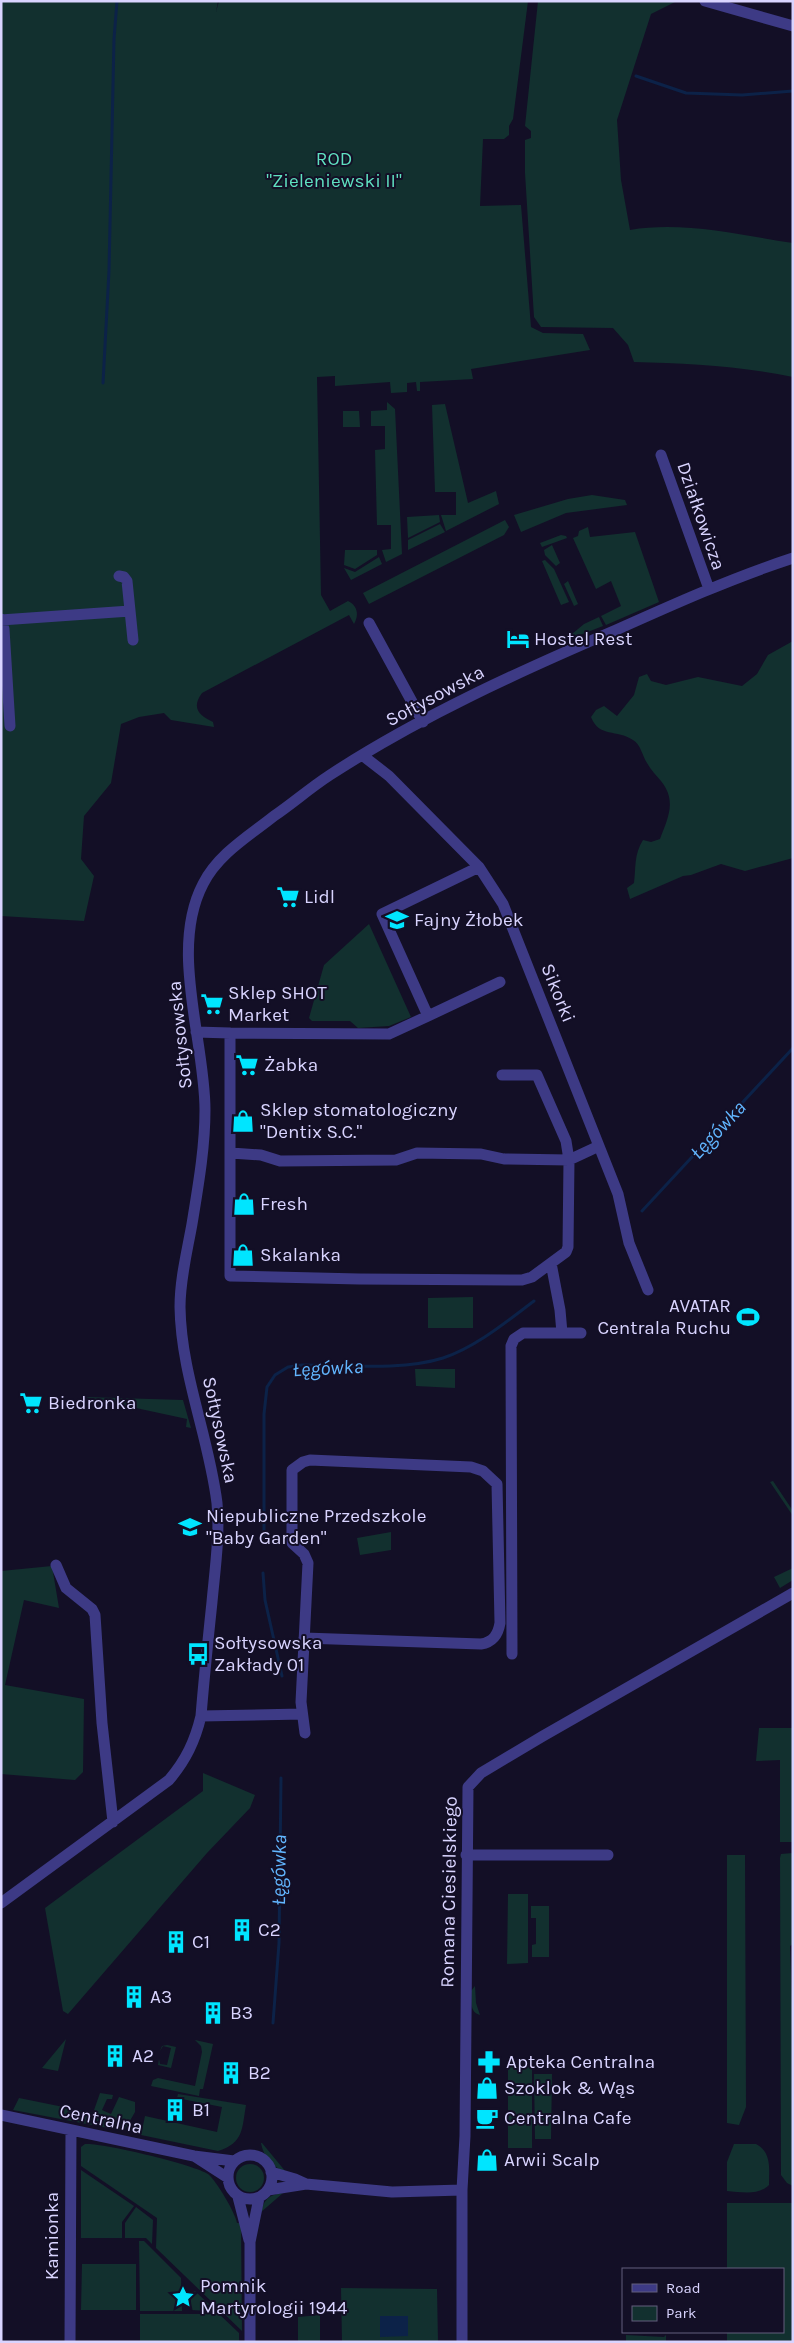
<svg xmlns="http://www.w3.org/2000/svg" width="794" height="2343" font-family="Karla,sans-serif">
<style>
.green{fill:#12302f}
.water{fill:#0c2248}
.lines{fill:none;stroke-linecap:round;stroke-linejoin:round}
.stream{stroke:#0c2248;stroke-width:3}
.minor{stroke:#3d3a85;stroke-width:11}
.labels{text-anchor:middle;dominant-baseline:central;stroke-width:4;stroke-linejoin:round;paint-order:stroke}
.park-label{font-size:19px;fill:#5fe0c0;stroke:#130f26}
.street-label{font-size:19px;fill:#d9d4ff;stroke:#130f26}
.poi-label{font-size:19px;fill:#d9d4ff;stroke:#130f26;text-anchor:start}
.water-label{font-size:20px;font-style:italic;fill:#62b6ff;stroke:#130f26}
</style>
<rect width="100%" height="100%" fill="#130f26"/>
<path class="green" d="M1,1H218L216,12L219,1H528L513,119L509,126V135L504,139H483L480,206L521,205L531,327L543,333L583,334L590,350L471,369L473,379L420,382V391H417L416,382L407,383V392L391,393L390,382L335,386V376L317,377L321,595L330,611L348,601C358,606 359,615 354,624L349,615L202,693C191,708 199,715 213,722L214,727L171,720L164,713L139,717L121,724L111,783L84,816L81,859L94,876L84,921L1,916Z
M538,1H677L651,14L617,120L621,180L630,230C683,221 740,235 793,243V377C740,366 687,363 634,362L628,345L613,328L541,327L534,317L525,173V140L531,138V131L525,126Z
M387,402L395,409L402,554L386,562L382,550L391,549V525H377L375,450L385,449V426H371V411L387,410Z
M445,404L468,503L496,491L499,504L446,531L441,515H456V492H435L432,405Z
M343,411H359L360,427H343Z
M592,495L625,500L627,505L566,513L521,532L514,515L568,499Z
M439,515L440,522L408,538L407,517Z
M505,520L509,527L504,535L369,604L363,593Z
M440,524L445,532L408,550V540Z
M588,527L590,537L635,532L659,602L606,625L601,616L621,606L611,581L596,589L573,538L578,536L579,531Z
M561,535L566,536L567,538L542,547L540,543Z
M552,545L560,563L556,566L545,555L544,550Z
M345,550H377V555L355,569L344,565Z
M379,557L382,564L351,580L344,568L355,572Z
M545,560L554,569L569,602L561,605L542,561Z
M568,581L578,604L574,606L564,584Z
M599,617L603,626L580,635L573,636L572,634L584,624Z
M793,641V858L745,871L721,864L691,875L683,876L630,899L627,888L634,883C636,867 634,854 643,840L651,842L660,839C668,818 677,801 661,781C656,775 651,770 647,763C642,755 641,745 633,740C617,729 599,738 591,717L596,710L604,706L617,716L634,695L639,677L647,674L651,681L666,685L698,677L742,686L757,674L768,655Z
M369,924L411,1017L389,1026L358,1028L350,1021H312L309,1018L324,965Z
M473,1297V1328H428V1298Z
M415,1369H455V1388L416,1386Z
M85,1397L183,1400L191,1428L186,1427L187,1419Z
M773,1481L793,1511V1516L770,1482Z
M391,1532V1550L360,1555L357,1538Z
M52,1566L59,1608L24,1600L5,1685L84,1699L83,1772L75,1780L1,1774V1571Z
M793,1568V1580L780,1588L774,1577Z
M759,1728H793V1842H780V1760L756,1761Z
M203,1773L255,1795L250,1808L207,1853L68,2014L63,2011L45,1908L203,1791Z
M793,1853V1944L790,1946L793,2030V2186L787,2183L781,2175L780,1858L781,1854Z
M727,1855H745L746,2107L739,2125L727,2123Z
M508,1894H528V1963L507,1964Z
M531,1906H549V1957H532V1945L536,1944V1918H531Z
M475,1986L476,2003L480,2015C469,2012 472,2001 471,1991Z
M66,2039L58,2071L42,2068Z
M195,2040L213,2044L203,2089H200L199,2096L151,2086L153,2080L158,2078L195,2086L202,2052L201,2046Z
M167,2045L176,2047L171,2068L158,2065L159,2059L160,2064L167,2065L171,2048L163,2046L160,2051L162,2046Z
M508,2067H532V2148H508Z
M534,2074H552L551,2139H535Z
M100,2093L113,2095L112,2099H107L102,2110L111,2114L119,2097L135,2102V2112L124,2131L13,2110L19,2098L93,2113Z
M178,2094L246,2105C242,2128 244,2143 218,2151L141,2135L145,2116L217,2132L222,2107L177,2098Z
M261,2143H262L286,2172C273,2168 263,2156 261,2143Z
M85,2144C100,2142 196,2165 208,2174C216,2180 236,2214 237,2223H241L242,2331L156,2248L157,2218L81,2166V2147Z
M734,2144H756C772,2152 769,2170 769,2185C758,2196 741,2192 727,2191V2162Z
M236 2178a14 14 0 1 1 28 0a14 14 0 1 1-28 0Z
M81,2170L134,2206L122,2222V2238H81Z
M283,2193L260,2213C265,2199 268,2195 283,2193Z
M727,2203H793V2342H727V2332H783V2269H727Z
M136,2207L153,2220L152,2244L146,2238H125V2223Z
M139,2241H144L181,2278L182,2311H140Z
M82,2264H136V2310H81Z
M341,2288L437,2289L438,2342H342Z
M195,2291L212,2307L208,2311L191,2310V2293Z
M140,2314H219L239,2333V2342H140Z
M320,2315V2342H298V2317Z
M626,2335L664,2337L666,2335V2342H626Z"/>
<path class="water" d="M380,2316H408V2336L380,2337Z"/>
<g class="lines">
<path class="stream" d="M636,76L686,93L742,95L793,91
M103,383L109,271L114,39L117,1
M642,1211L793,1048
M264,1541V1414L267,1387L275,1375L288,1367L302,1365C345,1365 402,1371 443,1358C476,1347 506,1322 534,1301
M263,1573L265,1600L282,1676
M273,2023L279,1943L281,1778"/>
<path class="minor" d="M705,1L793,26
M661,455L709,589
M119,576L124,577L127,581L133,640
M1,619L4,629L10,726
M1,620L130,611
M369,623L423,722
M362,755L389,776L479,867L503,904L618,1194L629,1243L648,1290
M428,1016L500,982
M196,1032L230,1033V1276L359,1279L522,1280L532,1277L566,1252L568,1247L569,1160L599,1146
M230,1033L389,1034L428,1016L382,914L479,867
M231,1153L261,1155L280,1161L396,1160L417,1153L481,1154L504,1159L569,1160L566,1141L537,1075H502
M551,1263L560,1310L562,1333
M56,1565L66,1588L92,1609L95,1615L102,1723L113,1822
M304,1638L481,1644C493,1642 498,1635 500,1623L497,1484L483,1471L471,1467L310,1460L303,1462L292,1470V1543L304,1554L308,1563L301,1702L305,1733
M512,1654L511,1346L514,1339L523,1333H581
M201,1716L302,1714
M466,1855H608
M1,1903L169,1780C186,1760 195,1741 201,1716C204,1678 208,1640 212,1602C215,1569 220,1535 217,1503C209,1437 181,1374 180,1307C180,1279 187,1252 192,1224C198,1187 205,1148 205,1110C205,1041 169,949 203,884C218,854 249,836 274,816C293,803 310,788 330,775C419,717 518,672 616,630C674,604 732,578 793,558
M1,2115L194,2156L234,2161
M228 2177a22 22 0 1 1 44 0a22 22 0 1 1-44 0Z
M194,2156L228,2178
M271,2172L295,2179L306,2184
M268,2190L306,2184L392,2192L462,2190
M238,2197L249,2240
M70,2342L71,2130
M250,2342V2242L259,2198
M462,2342V2190L465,2136L468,1787L481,1773L543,1736L793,1593"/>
</g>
<defs>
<symbol id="hotel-bare" viewBox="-9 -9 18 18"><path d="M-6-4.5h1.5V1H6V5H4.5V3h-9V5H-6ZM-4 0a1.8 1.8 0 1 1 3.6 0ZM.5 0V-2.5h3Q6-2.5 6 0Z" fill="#00e5ff" stroke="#130f26" stroke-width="2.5" paint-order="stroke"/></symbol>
<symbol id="supermarket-bare" viewBox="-9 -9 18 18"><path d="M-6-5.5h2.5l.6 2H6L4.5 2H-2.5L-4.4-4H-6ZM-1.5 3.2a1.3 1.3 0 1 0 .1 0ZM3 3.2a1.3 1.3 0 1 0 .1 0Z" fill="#00e5ff" stroke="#130f26" stroke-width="2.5" paint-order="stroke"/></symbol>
<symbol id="school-bare" viewBox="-9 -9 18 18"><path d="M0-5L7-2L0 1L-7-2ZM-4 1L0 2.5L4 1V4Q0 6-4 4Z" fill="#00e5ff" stroke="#130f26" stroke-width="2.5" paint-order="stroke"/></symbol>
<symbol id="shop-bare" viewBox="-9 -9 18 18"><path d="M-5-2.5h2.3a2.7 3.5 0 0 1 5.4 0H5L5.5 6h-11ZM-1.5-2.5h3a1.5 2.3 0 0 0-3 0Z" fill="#00e5ff" stroke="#130f26" stroke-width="2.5" paint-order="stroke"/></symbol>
<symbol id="stadium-bare" viewBox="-9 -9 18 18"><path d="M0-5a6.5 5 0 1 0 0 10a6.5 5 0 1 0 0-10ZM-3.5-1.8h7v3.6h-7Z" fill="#00e5ff" stroke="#130f26" stroke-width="2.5" paint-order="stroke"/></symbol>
<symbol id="bus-bare" viewBox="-9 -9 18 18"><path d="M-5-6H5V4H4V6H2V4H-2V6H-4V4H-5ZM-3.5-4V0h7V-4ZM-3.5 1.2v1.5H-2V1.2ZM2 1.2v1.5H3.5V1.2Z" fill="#00e5ff" stroke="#130f26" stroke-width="2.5" paint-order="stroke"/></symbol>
<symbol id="building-bare" viewBox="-9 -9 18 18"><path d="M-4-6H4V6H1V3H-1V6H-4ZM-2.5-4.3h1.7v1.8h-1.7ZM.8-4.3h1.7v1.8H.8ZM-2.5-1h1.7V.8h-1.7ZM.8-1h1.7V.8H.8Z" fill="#00e5ff" stroke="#130f26" stroke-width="2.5" paint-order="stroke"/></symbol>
<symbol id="pharmacy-bare" viewBox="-9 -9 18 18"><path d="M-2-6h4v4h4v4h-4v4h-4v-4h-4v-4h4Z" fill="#00e5ff" stroke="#130f26" stroke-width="2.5" paint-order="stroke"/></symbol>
<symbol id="cafe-bare" viewBox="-9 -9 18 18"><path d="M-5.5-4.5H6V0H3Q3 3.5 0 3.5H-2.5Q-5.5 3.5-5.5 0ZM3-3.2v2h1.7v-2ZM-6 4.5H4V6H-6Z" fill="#00e5ff" stroke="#130f26" stroke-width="2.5" paint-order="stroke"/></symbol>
<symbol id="sight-bare" viewBox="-9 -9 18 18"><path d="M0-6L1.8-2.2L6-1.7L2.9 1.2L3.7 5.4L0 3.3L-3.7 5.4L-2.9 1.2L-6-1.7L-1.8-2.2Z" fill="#00e5ff" stroke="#130f26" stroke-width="2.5" paint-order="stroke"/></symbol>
</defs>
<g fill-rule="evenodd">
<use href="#hotel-bare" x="502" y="623" width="32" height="32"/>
<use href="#supermarket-bare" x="272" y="881" width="32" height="32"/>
<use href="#school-bare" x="381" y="904" width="32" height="32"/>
<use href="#supermarket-bare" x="196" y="988" width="32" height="32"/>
<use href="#supermarket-bare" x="231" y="1049" width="32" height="32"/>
<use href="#shop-bare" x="227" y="1105" width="32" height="32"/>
<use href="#shop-bare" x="228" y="1188" width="32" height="32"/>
<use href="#shop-bare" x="227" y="1239" width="32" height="32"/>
<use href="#stadium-bare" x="732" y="1301" width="32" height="32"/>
<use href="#supermarket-bare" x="15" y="1387" width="32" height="32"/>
<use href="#school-bare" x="174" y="1511" width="32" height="32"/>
<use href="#bus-bare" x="182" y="1638" width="32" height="32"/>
<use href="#building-bare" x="226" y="1914" width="32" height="32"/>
<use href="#building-bare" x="160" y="1926" width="32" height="32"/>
<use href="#building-bare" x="118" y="1981" width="32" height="32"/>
<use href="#building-bare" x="197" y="1997" width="32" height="32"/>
<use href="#building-bare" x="99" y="2040" width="32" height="32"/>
<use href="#pharmacy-bare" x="473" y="2046" width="32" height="32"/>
<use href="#building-bare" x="215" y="2057" width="32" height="32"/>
<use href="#shop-bare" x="471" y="2072" width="32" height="32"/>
<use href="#building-bare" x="159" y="2094" width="32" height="32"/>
<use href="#cafe-bare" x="471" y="2102" width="32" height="32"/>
<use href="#shop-bare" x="471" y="2144" width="32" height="32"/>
<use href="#sight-bare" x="167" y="2281" width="32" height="32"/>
</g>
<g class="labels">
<g class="park-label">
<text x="334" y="159">ROD<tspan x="334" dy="22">"Zieleniewski II"</tspan></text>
</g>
<g class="street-label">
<text transform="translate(701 516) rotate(71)">Działkowicza</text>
<text transform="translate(435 696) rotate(-28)">Sołtysowska</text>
<text transform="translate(558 993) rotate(68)">Sikorki</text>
<text transform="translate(180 1035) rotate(-96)">Sołtysowska</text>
<text transform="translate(220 1430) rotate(78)">Sołtysowska</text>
<text transform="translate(449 1892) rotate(-89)">Romana Ciesielskiego</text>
<text transform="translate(101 2119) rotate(12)">Centralna</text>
<text transform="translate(52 2236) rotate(-90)">Kamionka</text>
</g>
<g class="poi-label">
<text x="534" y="639">Hostel Rest</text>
<text x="304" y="897">Lidl</text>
<text x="414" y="920">Fajny Żłobek</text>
<text x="228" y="993">Sklep SHOT<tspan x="228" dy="22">Market</tspan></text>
<text x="264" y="1065">Żabka</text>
<text x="260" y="1110">Sklep stomatologiczny<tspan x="260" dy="22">"Dentix S.C."</tspan></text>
<text x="260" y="1204">Fresh</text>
<text x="260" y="1255">Skalanka</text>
<text x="731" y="1306" text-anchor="end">AVATAR<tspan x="731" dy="22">Centrala Ruchu</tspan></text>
<text x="48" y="1403">Biedronka</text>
<text x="206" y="1516">Niepubliczne Przedszkole<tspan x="206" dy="22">"Baby Garden"</tspan></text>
<text x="214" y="1643">Sołtysowska<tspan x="214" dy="22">Zakłady 01</tspan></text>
<text x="258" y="1930">C2</text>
<text x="192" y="1942">C1</text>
<text x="150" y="1997">A3</text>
<text x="230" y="2013">B3</text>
<text x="132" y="2056">A2</text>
<text x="506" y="2062">Apteka Centralna</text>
<text x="248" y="2073">B2</text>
<text x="504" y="2088">Szoklok &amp; Wąs</text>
<text x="192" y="2110">B1</text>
<text x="504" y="2118">Centralna Cafe</text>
<text x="504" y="2160">Arwii Scalp</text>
<text x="200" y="2286">Pomnik<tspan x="200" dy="22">Martyrologii 1944</tspan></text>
</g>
<g class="water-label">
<text transform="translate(718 1130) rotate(-47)">Łęgówka</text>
<text transform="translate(328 1368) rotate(-3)">Łęgówka</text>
<text transform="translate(279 1870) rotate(-89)">Łęgówka</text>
</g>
</g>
<rect width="794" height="2343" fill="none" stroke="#d9d4ff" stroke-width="5"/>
<rect x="622" y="2268" width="162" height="65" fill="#130f26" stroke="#625e7d"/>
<rect x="632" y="2284" width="25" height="8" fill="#3d3a85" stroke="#625e7d"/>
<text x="666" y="2293" font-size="15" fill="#d9d4ff">Road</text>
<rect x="632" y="2306" width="25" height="15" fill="#12302f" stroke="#625e7d"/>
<text x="666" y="2318" font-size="15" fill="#d9d4ff">Park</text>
</svg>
